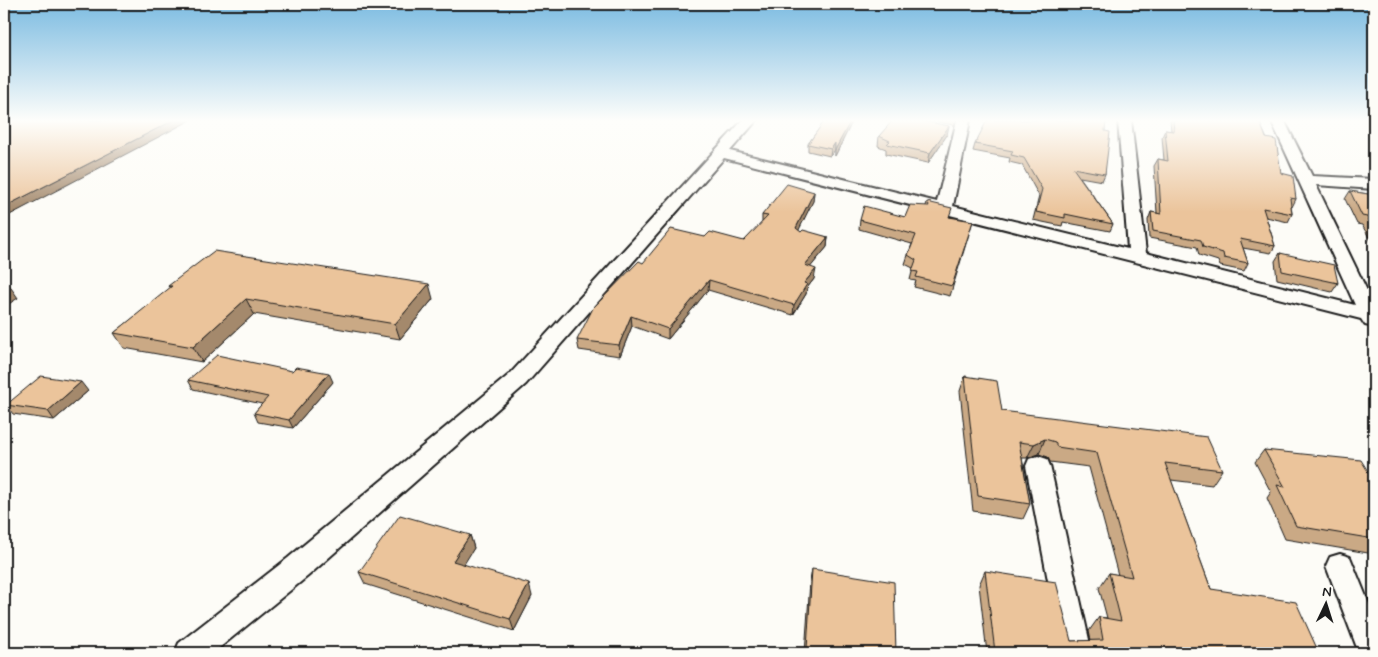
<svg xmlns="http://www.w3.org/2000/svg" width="1378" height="657" font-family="Mynerve,sans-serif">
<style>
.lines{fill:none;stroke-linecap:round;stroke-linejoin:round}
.minor-casing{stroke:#1c1c1c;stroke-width:4}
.minor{fill:#fdfcf7;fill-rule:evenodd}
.wall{fill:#caa985;stroke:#1c1c1c}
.shaded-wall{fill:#a4896c;stroke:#1c1c1c}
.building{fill:#ebc49b;stroke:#1c1c1c}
</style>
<rect width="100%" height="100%" fill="#fdfcf7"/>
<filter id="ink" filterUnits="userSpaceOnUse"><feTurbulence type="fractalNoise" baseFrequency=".02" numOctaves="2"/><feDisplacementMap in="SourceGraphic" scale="10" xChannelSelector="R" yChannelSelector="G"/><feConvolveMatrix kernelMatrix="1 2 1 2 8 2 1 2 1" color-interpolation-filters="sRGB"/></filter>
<g filter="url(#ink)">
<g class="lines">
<defs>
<path id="minor" d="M743,120H757L730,151L937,202L957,120H970L953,206L1128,249L1118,120H1131L1146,253L1355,305L1271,120H1284L1312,176L1374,179V189L1316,185L1374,305V327L1365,325L1361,319L724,158L526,384L308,576L213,653H175L179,643L288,558L510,374Z
M1038,456L1047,459L1050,466L1092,653H1062L1026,466L1029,459Z
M1340,554L1350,557L1374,616V653H1359L1326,566L1330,557Z"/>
</defs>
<use href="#minor" class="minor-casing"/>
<use href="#minor" class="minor"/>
</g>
<path class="wall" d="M825,120H853L835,156V150L830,156L808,151V144Z
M928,120H957L954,125Z
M1170,120H1259L1281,173L1296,199L1292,207L1291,206L1292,214L1288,222L1266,217L1275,246L1271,253L1243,248L1248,263L1244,271L1220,266L1218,261L1199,255L1197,247L1149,238L1148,220L1151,212L1157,213L1154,166L1158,159L1164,160L1162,137L1165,130L1171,131Z
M1105,131V174L1102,181L1080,177L1113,224L1110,231L1063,222L1062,226L1033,220L1039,196L1022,165L1009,162L1010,158L973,151L975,144Z
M947,135L928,163L886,154V149L878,146L879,136Z
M1350,191L1374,195V246L1362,225L1357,224L1345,199Z
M814,192L813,201L798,230L801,232L828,237L827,247L810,267L814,279L807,288L806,294L793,315L708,290L668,339L632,326L620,356L579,350L577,340L643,263L705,237L744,241L762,223V215Z
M927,202L950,217L973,221L950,296L914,287L916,281L910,280L913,268L905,264L908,255L912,244L859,229L860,220L905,217L926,206Z
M1280,253L1338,283L1332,292L1277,279L1275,261Z
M168,286L433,299L400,339L254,314L202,362L124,348L114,333L170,289Z
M965,376L1002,411L1222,470L1212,485L1171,480L1211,589L1319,653H987L979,585L985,571L1071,641H1091L1089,631L1099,617L1107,618L1099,588L1109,573L1118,575L1089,467L1050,462L1048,457L1039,454L1027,458H1022L1030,504L1023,519L973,511L960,391Z
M188,380L333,382L293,428L258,422L254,413L262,404L193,389Z
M88,391L54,420L13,414L6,405Z
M1264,450L1374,481V554L1285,539L1267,498L1271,492L1255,462Z
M470,535L474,548L463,564L532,596L514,631L365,584L359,572Z
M812,569L896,653H805L810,581Z"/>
<path class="shaded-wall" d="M174,120H191L4,218V207Z
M851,120H853L835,156V150Z
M949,126L947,135L928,163L930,153Z
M835,143V150L830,156L831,149Z
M814,192L813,201L795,238L796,228Z
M828,237L827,247L804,275L805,265Z
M816,269L814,279L807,288L806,294L793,315L794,305L804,283Z
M709,280L708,290L668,339V329Z
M429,284L433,299L400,339L395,324Z
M9,285L18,298L4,307V289Z
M246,299L254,314L202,362L193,347Z
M631,316L632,326L620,356L619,345Z
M329,373L333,382L293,428L289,420Z
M81,382L88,391L54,420L48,411Z
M1045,439L1039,454L1027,458L1034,444Z
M470,535L474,548L458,574L453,561Z
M529,584L532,596L514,631L510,619Z"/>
<path class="building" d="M4,120H174L4,207Z
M825,120H851L835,150V143L831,149L808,144Z
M893,120H919L949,126L930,153L887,144L890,141L879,136Z
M987,120H1106L1105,131L1110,132L1105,174L1073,168L1113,224L1065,214V218L1036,212L1042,189L1024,158L1011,155L1013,151L975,144Z
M1173,120H1259L1266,138L1276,140L1281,173L1293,176L1296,199L1290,198L1292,214L1263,208L1275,246L1240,239L1248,263L1224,258L1223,253L1203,247L1201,240L1153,231L1151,212L1161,214L1158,159L1168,161L1165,130L1174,131Z
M787,184L814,192L796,228L801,232L803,230L828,237L805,265L816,269L804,283L807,284L794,305L709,280L668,329L631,316L619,345L577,340L593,308L639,261L643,263L671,229L705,237L710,232L744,241L768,216L762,215Z
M1350,191L1374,195V229L1367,217L1362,216Z
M927,202L952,208L949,217L973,221L952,286L916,277L918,272L912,271L916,260L908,255L916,235L860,220L864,206L905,217L910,205L929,206Z
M214,251L429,284L395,324L246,299L193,347L114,333L172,286H168Z
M1280,253L1334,265L1338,283L1282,271Z
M4,285H9L4,289Z
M217,355L292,371L296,367L329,373L289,420L254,413L268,397L188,380Z
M41,376L81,382L48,411L6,405Z
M965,376L997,381L1002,411L1207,437L1222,470L1165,463L1211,589L1296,602L1319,653H1005L995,652L985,571L1056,582L1071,641L1103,640L1099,617L1121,621L1109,573L1132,577L1097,453L1057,447L1055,442L1045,439L1034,444L1019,442L1030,504L978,496Z
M1264,450L1361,460L1374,481V539L1296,526L1277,485L1285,487Z
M400,515L470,535L453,561L529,584L510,619L359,572Z
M812,569L894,582L896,653H828L807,649Z"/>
</g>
<linearGradient id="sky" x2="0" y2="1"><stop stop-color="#7bbbe1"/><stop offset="0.57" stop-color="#fefefb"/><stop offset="1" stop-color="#fefefb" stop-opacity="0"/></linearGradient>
<rect width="1378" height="212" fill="url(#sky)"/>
<rect width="1378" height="657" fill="none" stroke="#fdfcf7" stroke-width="20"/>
<rect x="10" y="10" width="1358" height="637" fill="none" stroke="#1c1c1c" stroke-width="2" filter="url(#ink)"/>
<g transform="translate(1326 604) rotate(4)" stroke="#fdfcf7" stroke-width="4" paint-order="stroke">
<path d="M0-4L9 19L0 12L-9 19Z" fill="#1c1c1c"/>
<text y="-8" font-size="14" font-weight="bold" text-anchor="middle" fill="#1c1c1c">N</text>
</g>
</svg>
